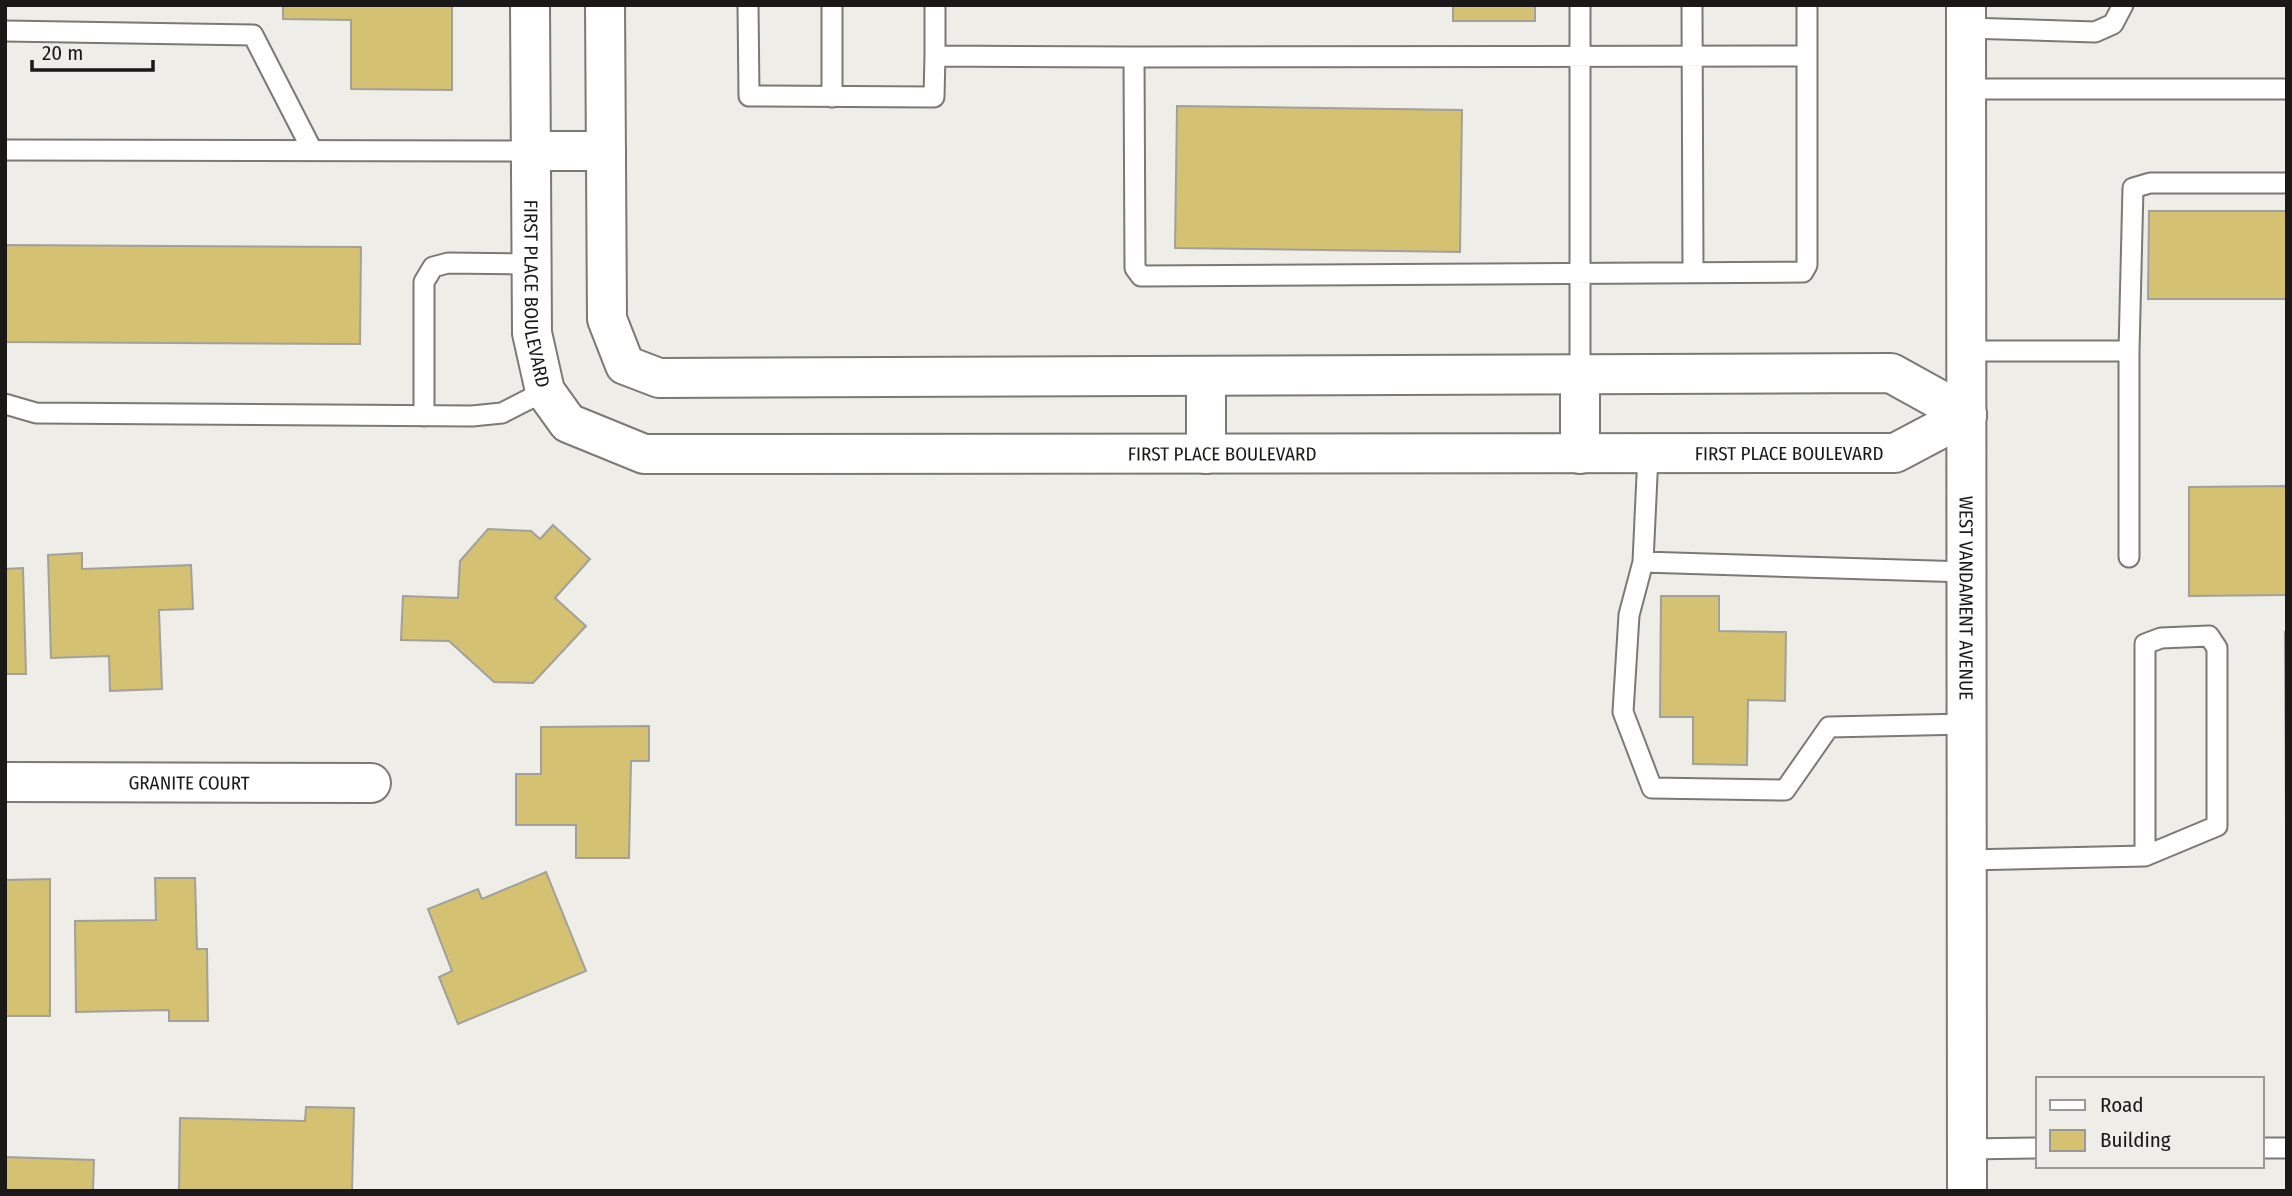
<svg xmlns="http://www.w3.org/2000/svg" width="2292" height="1196" font-family="'Fira Sans Condensed',sans-serif">
<style>
.building{fill:#d5c172;stroke:#a1a09c;stroke-width:2}
.lines{fill:none;stroke-linecap:round;stroke-linejoin:round}
.lane-casing{stroke:#7a7974;stroke-width:23}
.street-casing{stroke:#7a7974;stroke-width:42}
.secondary-casing{stroke:#7a7974;stroke-width:42}
.lane{stroke:#fff;stroke-width:19}
.street{stroke:#fff;stroke-width:38}
.secondary{stroke:#fff;stroke-width:38}
.labels{text-anchor:middle;dominant-baseline:central;stroke-width:5;stroke-linejoin:round;paint-order:stroke}
.street-label{font-size:19px;fill:#1a1918;stroke:#eeede8}
</style>
<rect width="100%" height="100%" fill="#eeede8"/>
<path class="building" d="M283,5H452V90L351,89V20L283,19Z
M1453,5H1535V21H1453Z
M1177,106L1462,110L1460,252L1175,248Z
M2149,211H2287V299H2148Z
M5,245L361,247L360,344L5,342Z
M2287,486V595L2189,596V487Z
M553,525L590,559L555,598L586,626L533,683L494,682L449,641L401,640L403,596L458,598L460,561L488,529L531,531L540,539Z
M82,553V569L191,565L193,609L159,610L162,689L110,691L109,656L51,658L48,555Z
M23,568L26,674H5V569Z
M1661,596H1719V631L1786,632L1785,701L1748,700L1747,765L1693,764V717H1660Z
M2285,632H2287V823H2286Z
M649,726V761H631L629,858H576V825H516V774H541V727Z
M546,872L586,971L458,1024L439,977L452,971L428,909L478,889L482,899Z
M155,878H195L197,949H207L208,1021H169V1010L76,1012L75,921L156,920Z
M50,879V1016H5V880Z
M306,1107L354,1108L352,1191H179L180,1118L305,1121Z
M5,1157L94,1160L93,1191H5Z"/>
<g class="lines">
<defs>
<path id="lane" d="M748,5L749,96L934,97L935,56
M832,5V97
M935,5V56L1134,57L1135,268L1141,276L1803,272L1807,265V5
M1580,5V374
M1692,5L1693,272
M1966,28L2095,32L2113,24L2123,5
M5,31L253,35L311,148
M1134,57L1807,56
M1966,89H2287
M5,150L531,151
M1967,351H2129L2133,188L2150,183H2287
M2129,351V557
M5,404L36,413L472,416L502,413L545,391
M424,416V282L433,267L448,263L532,264
M1648,454L1643,562L1967,572
M1643,562L1629,615L1623,712L1652,788L1785,790L1829,727L1967,724
M1967,860L2145,856V644L2161,638L2209,636L2217,648V826L2145,856
M2262,1148H2287
M1967,1149L2038,1148"/>
<g id="street">
<path id="s1" d="M530,5L532,333L545,391L568,423L644,454L1895,453L1967,415"/>
<path d="M605,5L607,319L625,365L659,378L1891,373L1967,415"/>
<path d="M531,151H606"/>
<path d="M1206,376V454"/>
<path d="M1580,454V374"/>
<path id="s2" d="M5,782L371,783"/>
</g>
<g id="secondary">
<path id="s3" d="M1966,5L1967,1191"/>
</g>
</defs>
<use href="#lane" class="lane-casing"/>
<use href="#street" class="street-casing"/>
<use href="#secondary" class="secondary-casing"/>
<use href="#lane" class="lane"/>
<use href="#street" class="street"/>
<use href="#secondary" class="secondary"/>
</g>
<g class="labels">
<g class="street-label">
<text stroke="none"><textPath href="#s1" startOffset="289">FIRST PLACE BOULEVARD</textPath></text>
<text stroke="none"><textPath href="#s1" startOffset="1654">FIRST PLACE BOULEVARD</textPath></text>
<text stroke="none"><textPath href="#s1" startOffset="1087">FIRST PLACE BOULEVARD</textPath></text>
<text stroke="none"><textPath href="#s3" startOffset="593">WEST VANDAMENT AVENUE</textPath></text>
<text stroke="none"><textPath href="#s2" startOffset="184">GRANITE COURT</textPath></text>
</g>
</g>
<rect width="2292" height="1196" fill="none" stroke="#1a1918" stroke-width="14"/>
<rect x="2036" y="1077" width="228" height="91" fill="#eeede8" stroke="#999895" stroke-width="2"/>
<rect x="2050" y="1100" width="35" height="10" fill="#ffffff" stroke="#999895" stroke-width="2"/>
<text x="2100" y="1112" font-size="21" fill="#1a1918">Road</text>
<rect x="2050" y="1130" width="35" height="21" fill="#d5c172" stroke="#999895" stroke-width="2"/>
<text x="2100" y="1147" font-size="21" fill="#1a1918">Building</text>
<path d="M32 60v10h121v-10" fill="none" stroke="#1a1918" stroke-width="3.5"/>
<text x="42" y="60" font-size="21" fill="#1a1918" stroke="#eeede8" stroke-width="5" paint-order="stroke">20 m</text>
</svg>
